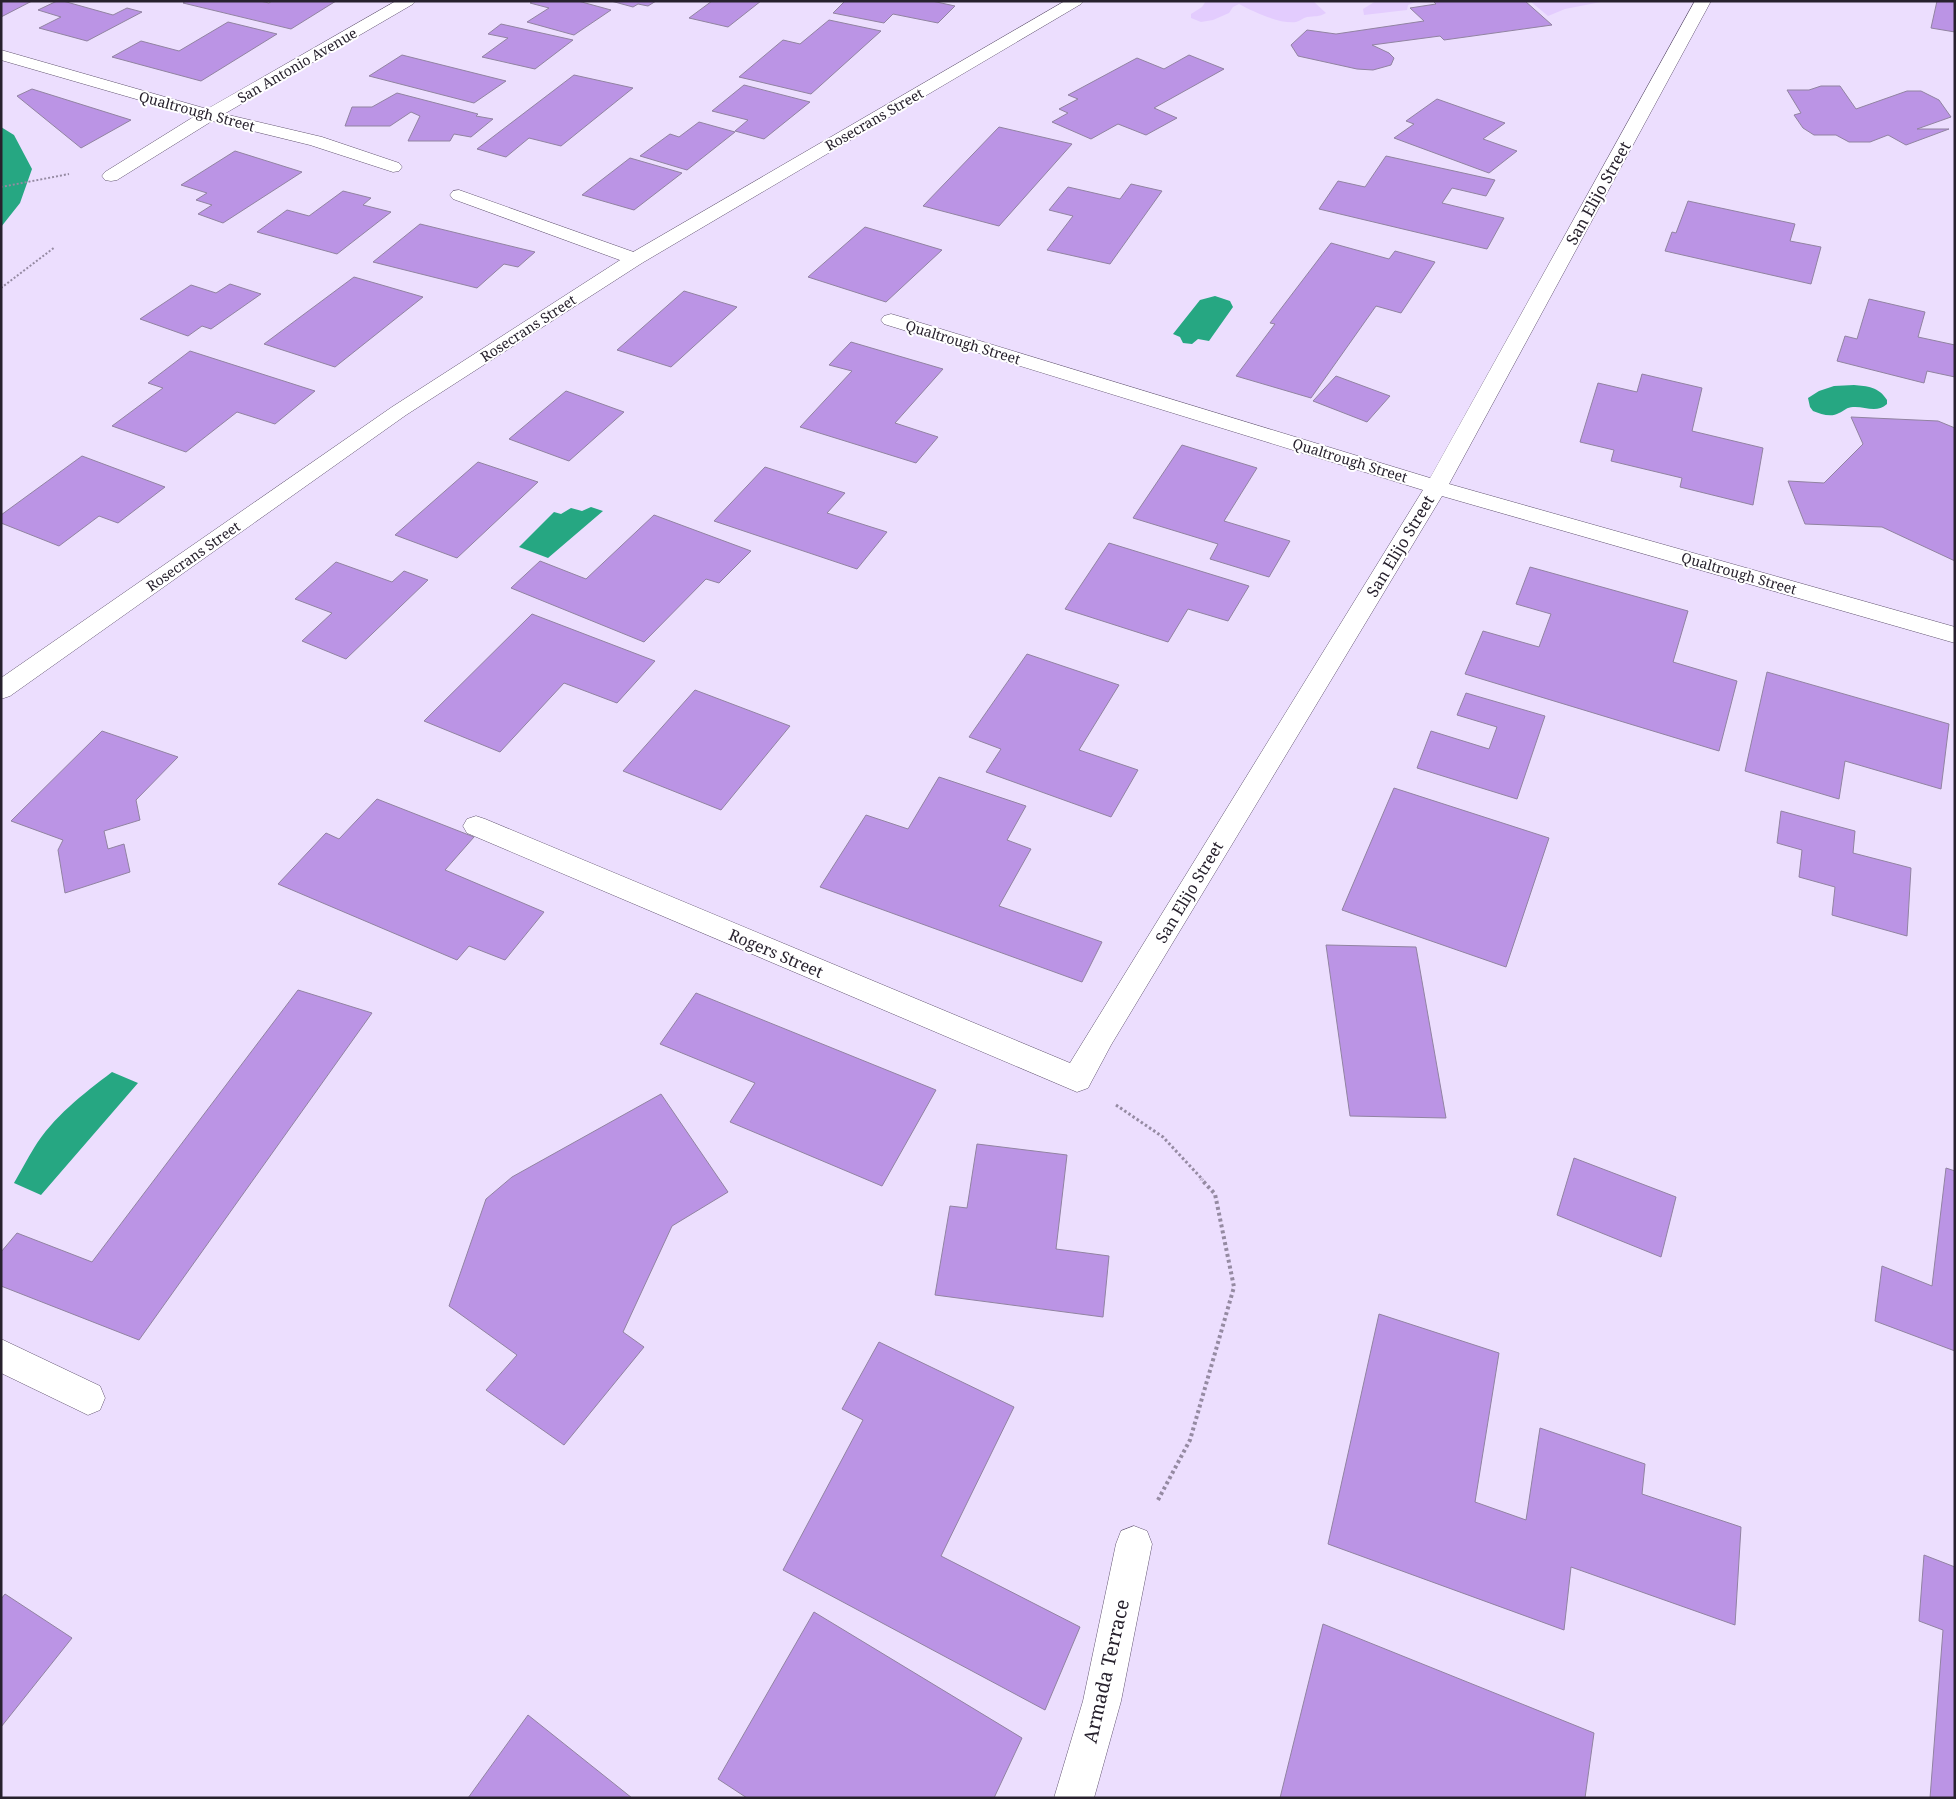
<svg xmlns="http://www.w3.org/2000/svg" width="1956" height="1799" font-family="'Noto Serif',serif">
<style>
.green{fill:#e3ccfe}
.water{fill:#26a782}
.building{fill:#bb94e5;stroke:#9183a1}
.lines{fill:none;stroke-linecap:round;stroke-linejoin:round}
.street-casing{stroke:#635671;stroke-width:1}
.secondary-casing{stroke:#635671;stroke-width:1}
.path-far2{stroke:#958aa2;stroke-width:2;stroke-dasharray:2 2;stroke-linecap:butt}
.path-far1{stroke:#958aa2;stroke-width:3;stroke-dasharray:2.5 2.5;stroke-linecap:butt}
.path{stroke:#958aa2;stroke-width:4;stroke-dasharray:3 3;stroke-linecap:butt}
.street{fill:#fff;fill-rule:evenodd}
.secondary{fill:#fff;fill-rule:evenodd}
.labels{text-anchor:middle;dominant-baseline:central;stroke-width:4;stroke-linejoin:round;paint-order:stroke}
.far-street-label{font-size:14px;fill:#27212d;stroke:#fff}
.street-label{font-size:16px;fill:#27212d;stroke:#fff}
.near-street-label{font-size:19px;fill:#27212d;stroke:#fff}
</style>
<rect width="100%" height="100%" fill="#ecdefe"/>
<path class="green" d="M1206,1H1313L1326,13C1319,17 1315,16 1307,17C1303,18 1300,21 1296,22C1279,24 1254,12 1239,4L1233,7L1229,13L1213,20L1201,22L1191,18V14L1202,7Z
M1376,1H1418L1408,5L1407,10L1364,15L1363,9Z
M1530,1H1606L1565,9L1548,16Z"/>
<path class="water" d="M1,127L14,135L32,169L20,203L1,227Z
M1215,296L1230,301L1233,307L1209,341L1198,339L1192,344L1183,343L1180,337L1173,334L1200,300Z
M1854,385C1867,386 1879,387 1887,400V404C1876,414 1865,406 1853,407C1847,407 1844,411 1839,413C1831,418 1821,414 1813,411L1810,407L1808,398L1819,391L1834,386Z
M591,507L603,511L548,558L519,547L554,512L561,514L571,508L582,511Z
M112,1072L138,1083L41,1195L14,1183C21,1171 27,1159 34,1148C53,1117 83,1094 112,1072Z"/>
<path class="building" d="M1,1H32L1,17Z
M57,1H63L113,15L127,8L142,12L87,41L39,28L61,17L38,10Z
M186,1H260L269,3L272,1H336L291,29L183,3Z
M533,1H578L611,10L574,35L527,22L549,8L530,3Z
M611,1H656L648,6L638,4L633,7Z
M712,1H761L728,27L689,18Z
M845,1H932L955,6L938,23L893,14L884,23L833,13Z
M1433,1H1525L1552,25L1444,40L1440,36L1372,45L1389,53L1394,58L1391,65L1373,70L1357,69L1298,56L1291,45L1307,30L1336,34L1424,21L1410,8L1436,4Z
M1937,1H1955V32L1931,28Z
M829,20L881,31L811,94L739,77L783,40L800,44Z
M228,22L277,34L201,81L112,57L141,41L179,51Z
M501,24L573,40L535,69L482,57L508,38L488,34Z
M402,55L506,81L474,103L369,76Z
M1189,55L1224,69L1154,108L1177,118L1146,135L1118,124L1091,139L1052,122L1068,113L1059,109L1078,99L1068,95L1137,58L1164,69Z
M574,75L633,88L561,146L529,138L506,157L477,149Z
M744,85L810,102L764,139L735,131L748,120L712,111Z
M1821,86H1840L1856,109L1907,91H1921L1939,100L1951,117L1917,129H1949L1906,145L1888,135L1870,142H1849L1836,135H1814L1803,128L1794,115L1801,113L1787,90H1809Z
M32,89L131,120L81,148L17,96Z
M397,93L478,114L476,116L493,119L471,137L454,134L450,141H408L420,116L411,112L390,126H345L352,107H372Z
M1437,99L1505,123L1483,139L1517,151L1489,173L1394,138L1414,124L1406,121Z
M699,122L735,132L687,170L640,156L670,134L679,137Z
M999,127L1072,144L999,226L923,206Z
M235,151L302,172L223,223L198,214L212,205L196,200L207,193L181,185Z
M1386,156L1495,180L1486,196L1452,188L1442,203L1504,218L1487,249L1319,209L1338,181L1365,187Z
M630,158L682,173L634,210L582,195Z
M1131,184L1162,191L1110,264L1047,250L1073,216L1049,210L1068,187L1120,199Z
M343,191L371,198L363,205L391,212L337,254L257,232L287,210L309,216Z
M1688,201L1795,224L1790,241L1821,247L1811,284L1665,251L1672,232L1676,233Z
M420,224L535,252L518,267L504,264L477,288L373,262Z
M865,227L942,250L886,302L808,277Z
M1331,243L1389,259L1395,251L1435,262L1401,313L1376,306L1311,398L1236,376L1275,324L1270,323Z
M354,277L423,297L335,367L264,344Z
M230,284L261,294L211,329L202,326L188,336L140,319L191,285L216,293Z
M684,291L737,307L671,367L617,350Z
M1869,299L1925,312L1918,337L1955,345V377L1927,371L1924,383L1837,361L1845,336L1857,339Z
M851,342L943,369L895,423L938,437L916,463L800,427L852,371L829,365Z
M190,351L315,391L275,424L237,412L186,452L112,426L163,388L148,383Z
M1642,374L1702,388L1692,431L1763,448L1753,505L1680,487L1682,478L1611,461L1614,450L1580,442L1598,383L1637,392Z
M1336,376L1390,396L1367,422L1313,401Z
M566,391L624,412L569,461L509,439Z
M1851,417L1938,421L1955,428V561L1882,527L1805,524L1788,481L1824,483L1863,444Z
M1182,445L1257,468L1224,521L1290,541L1269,577L1210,559L1218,544L1133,518Z
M82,456L165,487L118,523L99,516L59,546L1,523V515Z
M478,462L538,482L457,558L395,535Z
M765,467L845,493L827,513L887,532L857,569L714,521Z
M654,515L751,551L719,583L706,579L644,642L511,588L540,561L586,579Z
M1109,543L1249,586L1228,621L1188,609L1168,642L1065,609Z
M336,562L392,582L404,571L428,580L346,659L302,641L332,613L295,599Z
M1530,567L1688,611L1673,662L1737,681L1719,751L1465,674L1483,631L1539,647L1551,614L1516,604Z
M532,614L655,661L617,703L564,683L500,752L424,721Z
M1027,654L1119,685L1079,750L1138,770L1111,817L986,772L1001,749L969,737Z
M1767,672L1949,724L1941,789L1845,761L1839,799L1745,771Z
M695,690L790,726L721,810L623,771Z
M1466,693L1545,716L1517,799L1417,768L1431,731L1489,749L1497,727L1457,715Z
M102,731L178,757L136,800L140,820L104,831L108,849L124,844L130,872L65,893L58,850L63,840L11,821Z
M939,777L1026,806L1007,840L1031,849L999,906L1102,942L1082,982L820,887L866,815L908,829Z
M1394,788L1549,838L1506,967L1342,910Z
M377,799L474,837L445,870L544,912L505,960L469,946L457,960L278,884L326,833L339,839Z
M1781,811L1855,831L1853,853L1911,868L1907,936L1832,915L1835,887L1799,877L1802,850L1777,843Z
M1326,945L1416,947L1446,1118L1350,1116Z
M298,990L372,1013L139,1340L1,1286V1252L17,1233L92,1262Z
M696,993L936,1090L882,1186L730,1122L755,1083L660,1044Z
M661,1094L728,1192L672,1226L623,1332L644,1347L564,1445L486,1390L517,1355L449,1306L486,1199L512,1177Z
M977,1144L1067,1155L1056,1249L1109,1256L1103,1317L935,1295L950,1206L967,1208Z
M1574,1158L1676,1197L1661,1257L1557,1215Z
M1946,1168L1955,1171V1351L1875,1321L1882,1266L1932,1286Z
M1379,1314L1499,1353L1475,1502L1526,1520L1540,1428L1645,1464L1642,1494L1741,1527L1735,1625L1571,1567L1564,1630L1328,1544Z
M879,1342L1014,1407L941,1556L1080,1627L1045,1710L783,1570L863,1420L842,1409Z
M1924,1555L1955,1567V1798H1930L1943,1630L1919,1621Z
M5,1594L72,1638L1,1727V1599Z
M814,1612L1022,1738L994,1798H747L718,1779Z
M1323,1624L1594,1733L1585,1798H1280Z
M528,1715L632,1798H468Z"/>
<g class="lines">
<defs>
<path id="street" d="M396,1H416L413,4L224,114L322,137L399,163L402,167L399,171L393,172L310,145L212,121L117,180L111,181L105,180L102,176L105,172L195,116L1,60V50L207,109Z
M1695,1H1711L1449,484L1955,627V643L1442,496L1111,1045L1088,1088L1077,1092L467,833L463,826L467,819L476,816L485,819L1070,1063L1423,490L884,324L881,320L884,316L891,314L898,316L1430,478Z
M459,190L642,255L644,259L642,263L635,265L628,263L453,199L450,195L453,191Z
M1,1339L100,1386L105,1398L100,1410L88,1415L1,1373Z
M1134,1526L1147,1531L1152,1544L1121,1701L1094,1798H1054L1083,1701L1116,1544L1121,1531Z"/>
<path id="secondary" d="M1065,1H1084L1081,4L642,263L406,415L10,696L1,699V678L392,407L628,255Z"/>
</defs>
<use href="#street" class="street-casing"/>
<use href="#secondary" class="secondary-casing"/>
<path class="path-far2" d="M1,187L69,174
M1,288L55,247"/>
<path class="path-far1" d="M1116,1105L1163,1137L1203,1180"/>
<path class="path" d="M1158,1500L1190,1440L1234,1287L1215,1194L1201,1179"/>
<use href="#street" class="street"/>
<use href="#secondary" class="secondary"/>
</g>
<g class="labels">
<g class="far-street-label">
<text transform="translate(297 65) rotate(-30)">San Antonio Avenue</text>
<text transform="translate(197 111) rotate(15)">Qualtrough Street</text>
<text transform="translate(874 119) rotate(-30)">Rosecrans Street</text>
<text transform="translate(528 328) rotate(-33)">Rosecrans Street</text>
<text transform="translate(963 342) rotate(17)">Qualtrough Street</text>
<text transform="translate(1350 460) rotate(17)">Qualtrough Street</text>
<text transform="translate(193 556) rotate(-35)">Rosecrans Street</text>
<text transform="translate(1739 573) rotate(16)">Qualtrough Street</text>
</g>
<g class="street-label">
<text transform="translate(1598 193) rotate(-61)">San Elijo Street</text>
<text transform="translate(1400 546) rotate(-59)">San Elijo Street</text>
<text transform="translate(1189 892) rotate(-59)">San Elijo Street</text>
<text transform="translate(776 953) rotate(23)">Rogers Street</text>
</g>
<g class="near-street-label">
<text transform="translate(1106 1671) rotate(-77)">Armada Terrace</text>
</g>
</g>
<rect width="1956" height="1799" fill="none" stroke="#27212d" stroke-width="5"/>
</svg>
